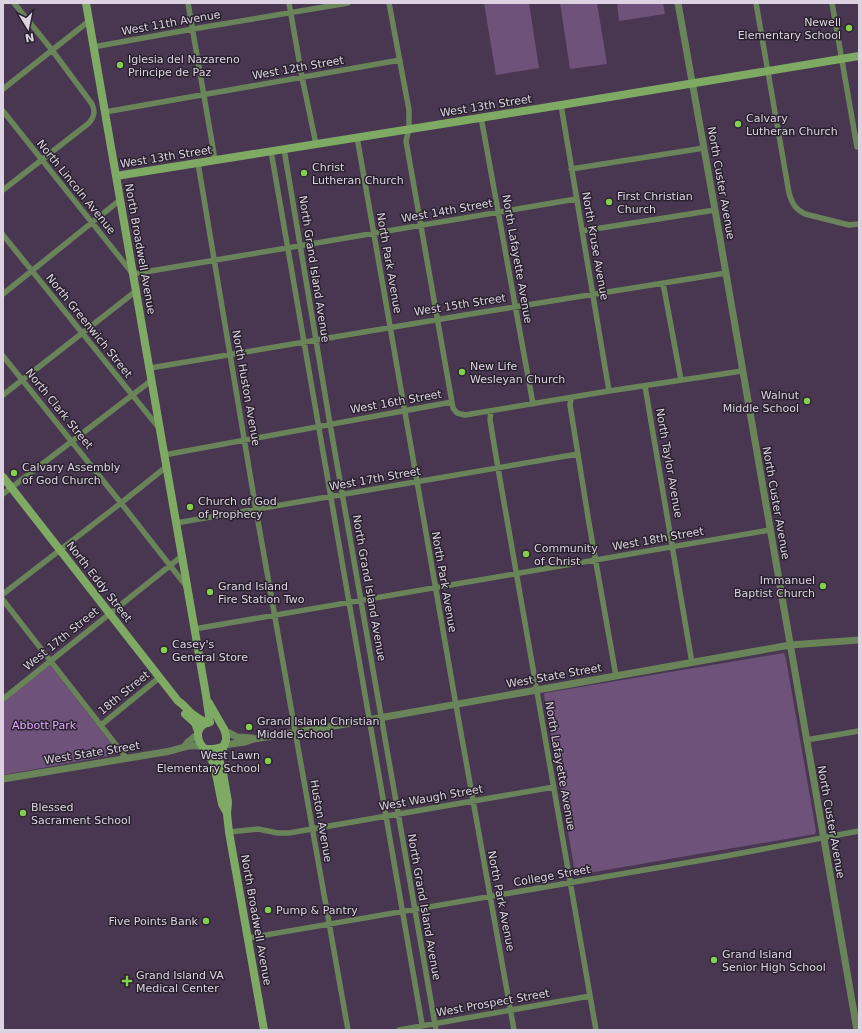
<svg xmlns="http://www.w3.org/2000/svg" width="862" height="1033" font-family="'DejaVu Sans',sans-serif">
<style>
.green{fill:#6e527a}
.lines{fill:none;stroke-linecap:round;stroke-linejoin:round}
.minor{stroke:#688458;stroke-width:5.5}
.tertiary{stroke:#688458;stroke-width:7}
.secondary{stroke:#7eaa64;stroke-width:8}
.poi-dot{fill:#83d04f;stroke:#2a222e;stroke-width:1.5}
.labels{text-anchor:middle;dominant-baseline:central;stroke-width:3;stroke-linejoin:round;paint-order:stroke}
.poi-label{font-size:11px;fill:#ddd2e2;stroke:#2a222e;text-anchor:start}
.street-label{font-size:11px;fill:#ddd2e2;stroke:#2a222e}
.park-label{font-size:11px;fill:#e3aafd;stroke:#2a222e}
</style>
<rect width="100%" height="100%" fill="#493651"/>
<path class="green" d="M484,3H529L539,68L496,75Z
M560,3H597L607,64L570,69Z
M617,3H663L665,14L619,21Z
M784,653L786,659L816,831L815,834L577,875L575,872L544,695L545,693Z
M50,665L117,751L114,755L3,775V702Z"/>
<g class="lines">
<path class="minor" d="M188,3L215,160
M289,3L302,77L316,144
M389,3L409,110V129L406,141L453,408L457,413L465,415L609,391L742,371
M756,3L789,193C792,203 795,209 805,214L849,225L859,224
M832,3L857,147
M93,47L193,29L348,3
M3,89L89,21
M561,105L609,391
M3,111L133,274L576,199
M105,112L400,60
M481,117L533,404
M357,137L456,705L514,1030
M284,149L330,424L436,1030
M271,151L423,1030
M198,163L256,510L348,1030
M571,169L704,148
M3,190L89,123C95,116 95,111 92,104L52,50L14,3
M582,231L715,210
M3,235L159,428
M663,283L681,380
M3,294L120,200
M3,356L121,503L187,587
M150,368L477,313L726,273
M645,386L692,663
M3,395L136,291
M571,398L570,405L589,523L616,676
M491,411L490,420L498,468L596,1030
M164,455L452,402
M3,494L152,380
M176,523L578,454
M3,594L121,503L166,467
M3,600L127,759
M194,629L770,530
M3,699L182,556
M101,725L160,677
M806,740L859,731
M229,832L258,829L278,833H289L554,787
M248,938L726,856L859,831
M399,1030L590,996"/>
<path class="tertiary" d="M678,3L715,210L857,1030
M225,731L237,737L252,738
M224,745L245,742L254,739L334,726L790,645L859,640
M184,747L188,742L198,734
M3,779L165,752C177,750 190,743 203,747"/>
<path class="secondary" d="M86,3L206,695L209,716L208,723
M116,176L561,105L859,56
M3,477L178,701C183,704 186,708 190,712C195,716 201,720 206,723
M209,703L224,729L226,735V740L219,759L223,773L228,802L227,814L229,832L264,1030
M185,714L195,723L198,731
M210,722C195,725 195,740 205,749H214L223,747
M205,749L214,764L222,804L227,813"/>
</g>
<g class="poi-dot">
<circle cx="849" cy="28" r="4"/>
<circle cx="120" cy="65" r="4"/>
<circle cx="738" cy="124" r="4"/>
<circle cx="304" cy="173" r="4"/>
<circle cx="609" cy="202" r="4"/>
<circle cx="462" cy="372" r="4"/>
<circle cx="807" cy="401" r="4"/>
<circle cx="14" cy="473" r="4"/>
<circle cx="190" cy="507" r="4"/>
<circle cx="526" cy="554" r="4"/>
<circle cx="823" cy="586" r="4"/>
<circle cx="210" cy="592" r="4"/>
<circle cx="164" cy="650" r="4"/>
<circle cx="249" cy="727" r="4"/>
<circle cx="268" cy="761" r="4"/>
<circle cx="23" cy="813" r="4"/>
<circle cx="268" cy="910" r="4"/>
<circle cx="206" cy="921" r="4"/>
<circle cx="714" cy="960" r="4"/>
<path d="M125 975h4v4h4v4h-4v4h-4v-4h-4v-4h4z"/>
</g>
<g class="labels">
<g class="poi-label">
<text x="841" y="22" text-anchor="end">Newell<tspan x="841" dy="13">Elementary School</tspan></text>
<text x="128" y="59">Iglesia del Nazareno<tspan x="128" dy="13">Principe de Paz</tspan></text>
<text x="746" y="118">Calvary<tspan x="746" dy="13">Lutheran Church</tspan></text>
<text x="312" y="167">Christ<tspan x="312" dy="13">Lutheran Church</tspan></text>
<text x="617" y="196">First Christian<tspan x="617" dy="13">Church</tspan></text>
<text x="470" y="366">New Life<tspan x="470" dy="13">Wesleyan Church</tspan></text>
<text x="799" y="395" text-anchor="end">Walnut<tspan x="799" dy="13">Middle School</tspan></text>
<text x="22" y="467">Calvary Assembly<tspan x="22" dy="13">of God Church</tspan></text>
<text x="198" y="501">Church of God<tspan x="198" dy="13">of Prophecy</tspan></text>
<text x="534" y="548">Community<tspan x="534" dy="13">of Christ</tspan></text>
<text x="815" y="580" text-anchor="end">Immanuel<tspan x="815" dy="13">Baptist Church</tspan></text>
<text x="218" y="586">Grand Island<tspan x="218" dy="13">Fire Station Two</tspan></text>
<text x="172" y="644">Casey's<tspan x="172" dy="13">General Store</tspan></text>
<text x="257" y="721">Grand Island Christian<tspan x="257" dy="13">Middle School</tspan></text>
<text x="260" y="755" text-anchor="end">West Lawn<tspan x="260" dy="13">Elementary School</tspan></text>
<text x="31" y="807">Blessed<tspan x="31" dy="13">Sacrament School</tspan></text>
<text x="276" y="910">Pump &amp; Pantry</text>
<text x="198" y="921" text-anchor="end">Five Points Bank</text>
<text x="722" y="954">Grand Island<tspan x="722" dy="13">Senior High School</tspan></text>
<text x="136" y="975">Grand Island VA<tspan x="136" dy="13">Medical Center</tspan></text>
</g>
<g class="street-label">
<text transform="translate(171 23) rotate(-10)">West 11th Avenue</text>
<text transform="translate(298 68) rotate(-10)">West 12th Street</text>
<text transform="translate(486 106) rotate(-9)">West 13th Street</text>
<text transform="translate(166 157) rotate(-9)">West 13th Street</text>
<text transform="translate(721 183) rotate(80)">North Custer Avenue</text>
<text transform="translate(76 187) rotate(51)">North Lincoln Avenue</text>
<text transform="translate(447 211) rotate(-10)">West 14th Street</text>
<text transform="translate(595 246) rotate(80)">North Kruse Avenue</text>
<text transform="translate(140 249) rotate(80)">North Broadwell Avenue</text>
<text transform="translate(517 259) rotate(80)">North Lafayette Avenue</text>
<text transform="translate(389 263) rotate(80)">North Park Avenue</text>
<text transform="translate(314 269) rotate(81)">North Grand Island Avenue</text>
<text transform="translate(460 305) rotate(-9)">West 15th Street</text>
<text transform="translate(89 326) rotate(51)">North Greenwich Street</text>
<text transform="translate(246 388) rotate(80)">North Huston Avenue</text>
<text transform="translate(396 402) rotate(-10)">West 16th Street</text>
<text transform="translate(59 409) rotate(51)">North Clark Street</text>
<text transform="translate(669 463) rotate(80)">North Taylor Avenue</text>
<text transform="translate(375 479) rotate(-10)">West 17th Street</text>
<text transform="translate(776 503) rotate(80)">North Custer Avenue</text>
<text transform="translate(658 539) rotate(-10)">West 18th Street</text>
<text transform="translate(99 582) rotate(52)">North Eddy Street</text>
<text transform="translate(444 582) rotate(80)">North Park Avenue</text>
<text transform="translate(369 588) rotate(80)">North Grand Island Avenue</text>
<text transform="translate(61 639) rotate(-39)">West 17th Street</text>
<text transform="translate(554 676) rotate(-10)">West State Street</text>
<text transform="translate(124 693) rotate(-39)">18th Street</text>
<text transform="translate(92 753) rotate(-9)">West State Street</text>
<text transform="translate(560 766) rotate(80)">North Lafayette Avenue</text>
<text transform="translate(431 798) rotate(-10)">West Waugh Street</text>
<text transform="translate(321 821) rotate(80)">Huston Avenue</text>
<text transform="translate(831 822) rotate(80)">North Custer Avenue</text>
<text transform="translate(552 876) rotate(-10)">College Street</text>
<text transform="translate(501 901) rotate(79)">North Park Avenue</text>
<text transform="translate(424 907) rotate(80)">North Grand Island Avenue</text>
<text transform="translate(256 920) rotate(80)">North Broadwell Avenue</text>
<text transform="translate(493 1003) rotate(-10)">West Prospect Street</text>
</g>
<g class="park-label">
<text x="44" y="725">Abbott Park</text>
</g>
</g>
<rect width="862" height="1033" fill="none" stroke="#ddd2e2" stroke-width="8"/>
<g transform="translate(28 28) rotate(170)" stroke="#2a222e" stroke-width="3" paint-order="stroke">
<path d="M0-3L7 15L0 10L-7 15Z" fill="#ddd2e2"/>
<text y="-6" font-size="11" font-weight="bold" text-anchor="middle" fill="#ddd2e2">N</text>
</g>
</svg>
